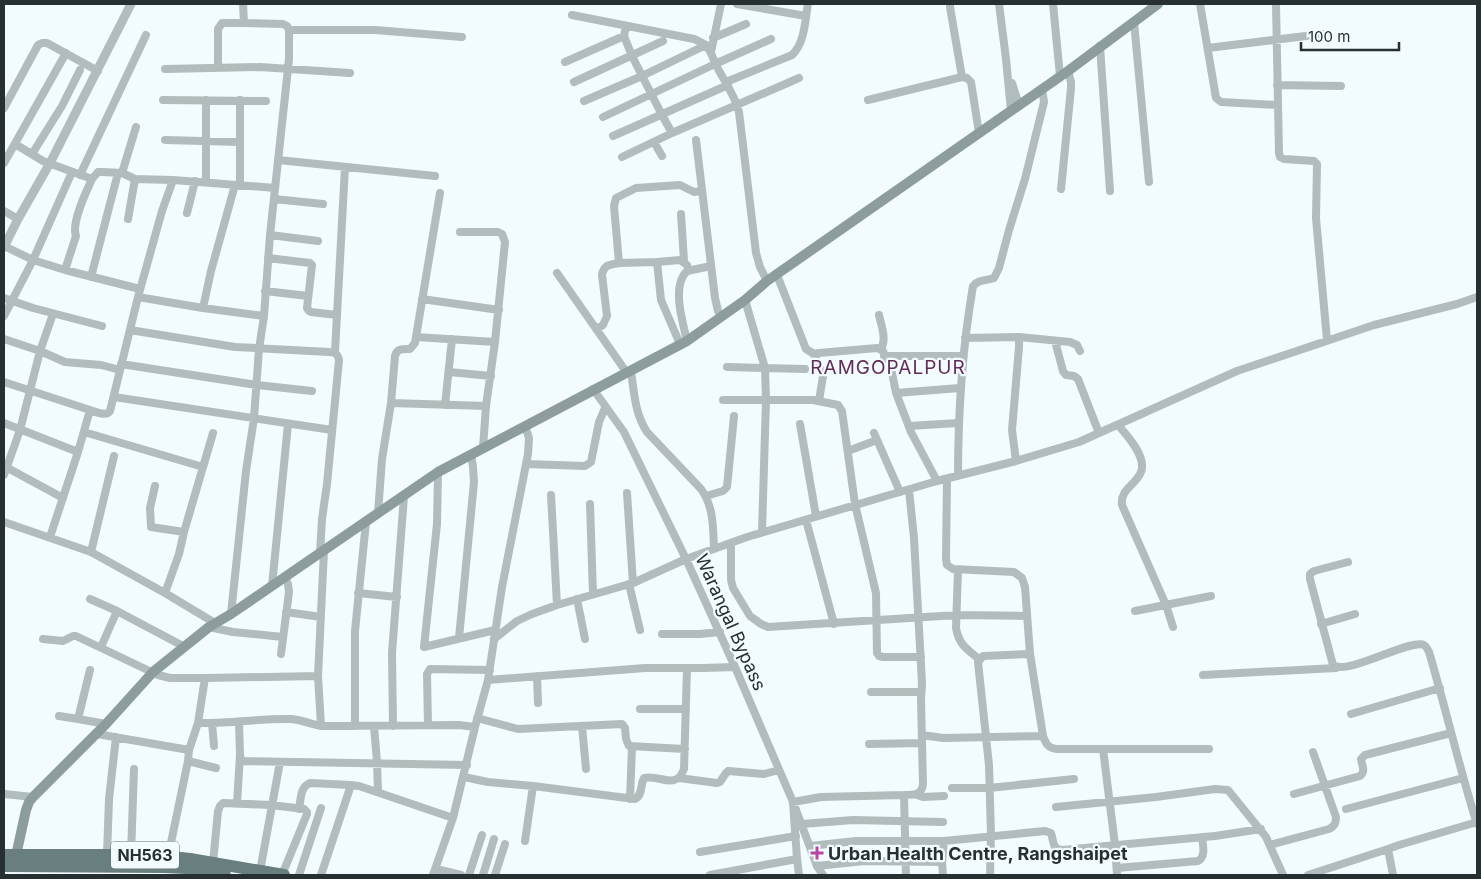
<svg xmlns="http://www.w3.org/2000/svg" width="1481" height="879" font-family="Inter,sans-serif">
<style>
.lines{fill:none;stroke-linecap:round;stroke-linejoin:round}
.minor{stroke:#b1bcbc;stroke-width:8}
.tertiary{stroke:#b1bcbc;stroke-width:9}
.secondary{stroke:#8d9d9e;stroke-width:10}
.trunk{stroke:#697e7f;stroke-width:12}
.poi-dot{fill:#b647a4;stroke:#f2fbfe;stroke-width:2}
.labels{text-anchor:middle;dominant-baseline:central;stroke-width:4.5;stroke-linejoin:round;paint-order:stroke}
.shield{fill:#f2fbfe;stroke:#636c6f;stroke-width:1}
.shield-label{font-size:16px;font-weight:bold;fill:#262f32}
.street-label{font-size:18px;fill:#262f32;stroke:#f2fbfe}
.poi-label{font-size:18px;font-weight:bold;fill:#262f32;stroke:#f2fbfe;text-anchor:start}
.neighbourhood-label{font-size:19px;letter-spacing:1px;fill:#632d5a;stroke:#f2fbfe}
</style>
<rect width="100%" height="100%" fill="#f2fbfe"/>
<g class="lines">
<path class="minor" d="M737,4L806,16
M950,4V7L962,77L967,78L971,82L979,133
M999,4L1006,59L1011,111
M1053,4L1060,76
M1200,4L1216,98L1221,102L1278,105
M1276,4L1279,153L1280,157L1284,159L1314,161L1317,164L1316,218L1327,340
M572,15L694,39C699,41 704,43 707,47C712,53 713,59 716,65C724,81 735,95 739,112L756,253L760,267L767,281
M1134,22L1149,182
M626,26L624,36L632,56L662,115L672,133
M289,30H375L462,37
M713,38L746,24
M1100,46L1110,191
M1208,48L1322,34
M711,52L721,4
M565,62L624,36
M218,67V29L222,23H244
M165,69L260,67L350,73
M574,82L663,41
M726,82L792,55C805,43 805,20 808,4
M1012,83L1019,105
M1277,85L1341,86
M163,100L266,101
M868,100L962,77
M584,101L642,76L706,45
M4,108L38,45L42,43H47L98,71
M603,117L715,64L771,39
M613,136L728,85
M165,140L240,142
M696,140L715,298L718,311L722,317
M654,142L662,156
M15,144L43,161L92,179L98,172H102L122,173L135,179L173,180L275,188
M32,154L62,106L80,70
M622,157L672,133L799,78
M278,160L435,176
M4,163L66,53
M122,173L136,127
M80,175L146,35
M206,182V100
M240,185V100
M1061,189L1071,88V82L1068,71
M274,199L323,204
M4,211L18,219
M187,213L195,181
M681,214L684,261
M128,219L135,179
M460,232H498L502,234L505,242L495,342L486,406L483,448
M270,235L318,241
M4,246L33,260L65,270L140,289
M268,258L310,263L312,265L307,308L309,311L311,312L337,315
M657,262L680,260L687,265
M65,270L76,236C71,223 86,192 92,179
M557,273L627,373
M777,275L806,349L814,354L819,353L877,348L883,351L892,373L896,393L911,432L937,481
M91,277L118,173
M265,291L308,296
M138,297L203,308L264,316
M4,298L33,308L102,326
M422,299L499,310
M745,300L765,368L766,400L762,532
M203,308L211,271L235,185
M879,315C881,325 887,339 881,349
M4,316L33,260L72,172
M596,329L603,325L607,316L602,275C604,264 610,265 619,263
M130,330L235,347L329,352C335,352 338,354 339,360L327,484L322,519L320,553
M416,337L495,342
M1019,337L1070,342L1077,345L1080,351
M965,338L1019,337V347L1012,430L1016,461
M4,339L40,351L65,362L101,365L120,370
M687,341C683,323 671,286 687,271L711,266
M1055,341L1063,371L1066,375L1074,376L1078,379L1099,433
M680,344L661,300L657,262L619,263L614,206L616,198L636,188L680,185L694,192L702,191
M335,352L345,167
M814,354L823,376L819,401
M884,356H963
M121,364L257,385L312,391
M727,367L805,369
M631,371C634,392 635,414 647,432L701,489C714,507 713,528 714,549
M449,372L491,376
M4,382L90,410
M593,389L624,432L686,559L735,667L793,802L817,866L823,875
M896,393L960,388
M114,397L332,430
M723,400H813L838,405L842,411L855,504L876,593L877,653L879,656L883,657H921
M391,403L486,406
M445,405L452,339
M4,423L78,452
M800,424L816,516
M1118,425C1127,435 1147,457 1141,472C1136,485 1120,489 1122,505L1166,605L1173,627
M909,426L958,423
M84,432L203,467L184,532L179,554L165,593
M874,433L900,492
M848,451L877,440
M526,464L585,466L591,462L599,422L605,408
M4,466L63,498
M203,467L213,433
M438,472L437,524L424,647L495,630
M4,475L20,430L40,351L53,314
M958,476C958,412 962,350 973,286C979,279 986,281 994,278L999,268L1009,230L1025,179L1044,102L1043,95L1041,89
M947,479L946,559L947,565L953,569L1014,572L1022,578L1025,587L1030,654L1043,736C1046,744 1048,748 1057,749H1103L1115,845L1117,875
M155,486L150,508L151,527L184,532
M627,493L633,583
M551,495L557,605
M706,496L723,491L727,487L734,416
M590,504L593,594
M378,513L382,459L391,403L395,356C397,348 403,349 410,349L415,343L440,193
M806,520L834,624
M4,522L91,552L165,593L215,623
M50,537L78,452L90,410C96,412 106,417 110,411L138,297L162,211L173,180
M731,543V580L733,588L750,616L761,624L768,627L957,615L1027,616
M91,552L114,456
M1348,562L1314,571L1310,574V579L1333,665C1347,676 1411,638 1424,645C1426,646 1428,650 1429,652C1446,709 1459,767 1477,824
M958,570L956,628C959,645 967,649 979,659
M629,584L640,630
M272,586L288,424
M358,593L397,597
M90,599L117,611L101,647
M577,599L585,639
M117,611L183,646
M1135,611L1211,596
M286,612L321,617
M231,614L246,471L254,418L259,349L264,316L270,235L289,59V30L287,26L283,24L244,23L243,4
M1321,624L1355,614
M209,627L233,632L283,637
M662,634H700L720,632
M459,638L474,482L473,467L471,454
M43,639L63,641L73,636H76L158,675L170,678H205L198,723L189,750L188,761L168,857
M494,639L517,621L532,614L557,605L633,583L686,559L747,537L937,481L1016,461L1079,442L1237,371L1374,325L1457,304L1477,297
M281,654L289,592L288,584L285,577
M90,670L78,719L106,724
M1203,675L1336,668
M537,676L538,703
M205,678L318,676
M488,680L645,668H703L735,667
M871,692H921
M640,709H686
M1351,714L1440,688
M59,716L78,719
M477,718L518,729L622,724L625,728L626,739L629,746L685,749
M198,723C229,724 260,718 291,719C302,720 311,724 321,726L459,725L475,727
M212,723L214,746
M239,723L240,755L241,759L243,761L467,765
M428,725L427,674L430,669L490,670
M321,726L318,676L324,550
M355,726V631L366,522
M374,726L377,762L378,792
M393,726L392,653L404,496
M582,726L586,769
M97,734L189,750
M922,735L943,738L1043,736
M869,744L922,743
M1103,749H1209
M188,761L216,768
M464,777L488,782L533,786L635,799C643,795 640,785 644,778C659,774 676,791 684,769L687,668
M679,778L717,783L720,782L726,773L728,771L764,774L779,770
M952,788H989L1074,779
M4,794L33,797
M1294,794L1360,776C1366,771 1362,766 1361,759L1365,755L1451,733
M917,795L923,797L944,796
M630,799L632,747
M237,803L240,755
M1056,807L1156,797L1215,789L1228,790L1266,837L1283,875
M299,809C301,799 300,787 310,783L351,785
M1346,809L1463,778
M802,824L853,820L943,822
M525,841L533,786
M1270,845L1329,829C1335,826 1336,823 1336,817L1313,752
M810,846L856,841H944L1045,831L1051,833C1054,842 1052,850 1063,850L1215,836L1261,829
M700,852L796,836
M107,855L109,799L116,737
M131,855L134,769
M213,863L218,811L220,806L223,803L271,805L304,809L307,812V814L282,875
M817,866L864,861L942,862
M1117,868L1198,861C1206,857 1203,845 1202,837
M436,869L461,875
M260,871L280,762
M299,875L321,808
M321,875L351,785L359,786L453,818
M433,875L453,818L475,727L488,680L502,587L528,454L529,438L525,426
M469,875L482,835
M483,875L494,839
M495,875L505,844
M710,875L797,859
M799,875L797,859L793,802L821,797L904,795
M906,875L904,795C914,795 922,795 923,784L921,699L922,683L914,538L909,490
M943,875L942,862L944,841
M990,875L991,835L989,765L978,662L983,656L1030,654
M1308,875L1388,849
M1393,875L1388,849L1399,845L1477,822"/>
<path class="tertiary" d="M4,247L18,219L50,163L131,4"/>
<path class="secondary" d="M15,860L26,810L29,802L33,797L106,724L153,672L209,627L231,614L438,472L687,341L745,300L767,281L1068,71L1158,4"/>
<path class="trunk" d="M4,855H153L190,859L284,875
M4,866L164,867L187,868L225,875"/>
</g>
<path class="poi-dot" d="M814.5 845.5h5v5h5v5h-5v5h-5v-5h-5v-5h5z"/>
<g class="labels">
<rect class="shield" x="111" y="841.5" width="68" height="27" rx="4"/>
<g class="shield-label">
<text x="145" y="855">NH563</text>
</g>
<g class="street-label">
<text transform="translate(731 622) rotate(66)">Warangal Bypass</text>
</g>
<g class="poi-label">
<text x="828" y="853">Urban Health Centre, Rangshaipet</text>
</g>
<g class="neighbourhood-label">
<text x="888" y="367">RAMGOPALPUR</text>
</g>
</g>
<rect width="1481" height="879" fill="none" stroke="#262f32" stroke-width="10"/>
<path d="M1301 42v8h98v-8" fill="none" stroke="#262f32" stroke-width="2.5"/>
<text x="1308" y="42" font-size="15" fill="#262f32" stroke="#f2fbfe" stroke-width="4" paint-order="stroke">100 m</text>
</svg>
